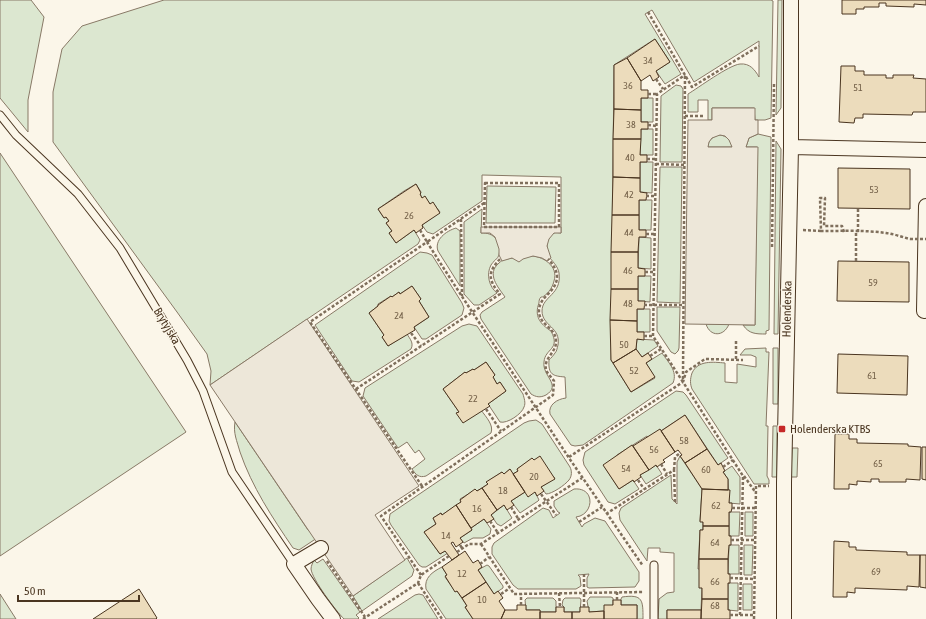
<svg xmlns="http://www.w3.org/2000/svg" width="926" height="619" font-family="'Asap Condensed',sans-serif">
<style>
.green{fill:#dce7d0;stroke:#887966}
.parking{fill:#ede7d9;stroke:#887966;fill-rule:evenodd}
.building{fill:#ecdcbc;stroke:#4a3520}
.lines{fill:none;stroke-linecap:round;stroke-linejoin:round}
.lane-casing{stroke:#4a3520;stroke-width:9}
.street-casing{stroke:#4a3520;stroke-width:16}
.path{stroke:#7f6f5c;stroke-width:2.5;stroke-dasharray:3 2;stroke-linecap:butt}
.lane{stroke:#fbf6e9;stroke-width:7}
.street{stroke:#fbf6e9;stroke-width:14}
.path-bridge{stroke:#7f6f5c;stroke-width:2.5;stroke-dasharray:3 2;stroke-linecap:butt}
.poi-dot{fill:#c62828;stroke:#fbf6e9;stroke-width:1.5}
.labels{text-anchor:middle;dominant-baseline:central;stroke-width:3;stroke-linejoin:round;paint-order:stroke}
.number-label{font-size:10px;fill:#725f47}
.street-label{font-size:12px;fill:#4a3520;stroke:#fbf6e9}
.poi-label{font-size:12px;fill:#4a3520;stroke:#fbf6e9;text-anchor:start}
</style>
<rect width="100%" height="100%" fill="#fbf6e9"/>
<path class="green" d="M0,0H31L44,17L28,100V132L0,98Z
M164,0H771L773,1L771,118L765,120H755L754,108H712V120H708V100H698V112H688V94C698,88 729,65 740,64C750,63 755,70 759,77V41L694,82L652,10L645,14L681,74L665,84L656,71L670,62L655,39L614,65L611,360L631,392L655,378L646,363L662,353C668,362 678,371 673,383L583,445L575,446L571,445L550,414C548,405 557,399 566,398L565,377C553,376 548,375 549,360C551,358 553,356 555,353C557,351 557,348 558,345C561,327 542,326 542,311C542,296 562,295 559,273C558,267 554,263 550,258C546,251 545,236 554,233C556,232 559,233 561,233V177L482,175V201L433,234L427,232L422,225L440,212L433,203L430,204L425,197L422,198L420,194L421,192L416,184L404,191L378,209L384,218L386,217L389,221L386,223L392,231L389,233L396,243L414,230L420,240L418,244L210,385L211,371L207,354L177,312L53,142V92L62,49L82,26Z
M778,0H782L781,108L776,115Z
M676,85L681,86L683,89L682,162H660L661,96Z
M641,98H653V122H641Z
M641,129H653V155H640Z
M758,134L771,137L769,330L766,331V334C756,334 749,334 743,325H755L757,147H746L749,138Z
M720,135C727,136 731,140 732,147H708C708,140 713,136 720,135Z
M776,141L781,149L778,334H774Z
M0,153L186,432L0,556Z
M640,162H653L652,193L640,192Z
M660,167H682L680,303L657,302Z
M487,186L556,187L555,223H486Z
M639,200H652L651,230H639Z
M482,209L481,233C494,232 502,242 499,255C498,259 493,261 491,265C486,274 489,287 497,293L479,305H474L464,294V222Z
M456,228L460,231V286L438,251C434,240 446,231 456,228Z
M639,237L651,238V269L638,268Z
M420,252L427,253L432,255L462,303L464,308L462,315L426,339H422L414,327L429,317L419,301L421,299L412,286L400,294L399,292L392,297L391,296L378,304V306L369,313L384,335L382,337L388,346L407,334C410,339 414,343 411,349L359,382L352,381L315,325Z
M529,256C542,255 559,266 554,281C553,286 549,293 544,296C543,297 542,297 541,297C539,299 539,301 539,303C534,316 540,324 551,331C561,350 545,348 544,362C542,376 562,385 546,395C540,398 536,397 531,394L481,319L480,315L482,312L505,297C498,287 486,274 499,263C501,261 504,259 507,259C515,257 522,259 529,256Z
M638,276H651L650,302L638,301Z
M657,307H680L679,348L678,351L675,354L671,352L657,331Z
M637,309H650V332H637Z
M469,324L477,326L523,394C524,398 526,403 524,407C522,414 507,424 500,422L488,404L506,391L500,382L497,384L493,377L495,375L486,362L474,370L473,369L466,373L465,372L443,389L459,412L457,413L481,410C486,417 494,425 491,433L426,476C419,478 416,475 412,469L425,459L419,450L415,453L407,442L398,448L363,396L365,388L462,326Z
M706,324H729C724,337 710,337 706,324Z
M637,339L654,340L658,346L642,357L636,349Z
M766,348V352H769L766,426H768L767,476L769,480V484H754L692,389C690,384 690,379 692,373C698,360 713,362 725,363V382L737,383V364L756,367V357L751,355H740L745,349Z
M773,348H778V404H773Z
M676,391L683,392L686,395L728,458L718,465L685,415L661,431L648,437L647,436L617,455V456L604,466L619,489L633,480L639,489L615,504L608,502L584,465L583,460L585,452Z
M536,420L542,424L570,467C572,471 572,476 569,480C565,485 552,494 546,494L541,487L555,478L532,459L517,469L518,471L513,474L510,469L504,474L502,472L487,482L488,484L477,491L475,490L460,499L461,502L442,515L441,513L433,518L436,524L424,532L440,554L445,551L448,553L426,567H422L419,565L391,525L389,521L390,514L524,423L529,421Z
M235,422L308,530L317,538L299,550L293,548C272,517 252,487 240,452C237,441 233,433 235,422Z
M773,426H777V477H772Z
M792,448H798L797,477H791Z
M680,456L702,489L700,521L703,522V530H700L698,569H700L702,588L701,610H667V619H658L659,599L667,593L674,592V553L660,552V548H648L647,561L620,520L619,513L621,508L671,475L672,499L677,504V462Z
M656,465L662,474L646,484L640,475Z
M732,466L740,477V504L729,503L728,479L723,472Z
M574,489C596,487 594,515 576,517L582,527L584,524L595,518L605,521L639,572V581L635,587L589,588L587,587V578L589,574L578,575L580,577L581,586L576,589H518L513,585L492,554V547L494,543L543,508L549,510L553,518L560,513L558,512L554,506V501Z
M525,492H535L539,500L538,501L520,513L511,501Z
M504,505L512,518L501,526L497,524L491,515Z
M729,512H740L739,536H729Z
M745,512H753V536H745Z
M484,519L491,529L490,534L483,538H473L464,543L460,538L472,530L471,528Z
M729,545H739V574H728Z
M744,545H753L752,575H744Z
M407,558L414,570L412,576L362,611L353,596Z
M323,559L360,612L356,615L359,618L358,619H344C336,611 312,579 311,569C311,566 313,562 314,560L317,563Z
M487,565L489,566L503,586V588L494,594L478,570Z
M442,567L447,575L445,577L455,591H457L467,606L465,607L473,619H446L426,589C424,578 432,572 442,567Z
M728,583H738V611L728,610Z
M743,584H752V610H743Z
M0,594L16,619H0Z
M419,594L423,595L438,619H378L415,595Z
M590,597H611L613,598V605L604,611L589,612L587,601Z
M622,597C643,594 643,600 643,619H637V605H621V599Z
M527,598H553L556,601V612H540V610H526L525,600Z
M565,598H580L581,600L580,612H564V607L562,605L563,600Z"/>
<path class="parking" d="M712,108H755V120H758V134L749,138L746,147H758L755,325L685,324L688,120H712ZM720,135L725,136L729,140L732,147H708L709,142L712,138Z
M481,227H561V233H554L549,239L547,246L551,258L547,261L542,258L533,256L523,259L519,262L512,258L502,261L499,255V249L495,237L490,233H481Z
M307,319L419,486L375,515L405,560L353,596L210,385Z"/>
<path class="building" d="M842,0H926V5L914,4V7L886,6V3H879V7H864V9H856V14H842Z
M655,39L670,62L656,71L659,77L653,81L650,75L641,81L627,58Z
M627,58L641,81V90H648V98H641V110L614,109V65Z
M841,66H855V71H864V75H886V78H893V75H914L913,78L926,79V112H913L912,115L863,114V118H855L854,123L839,122Z
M614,109L641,110V122H648V129H641V139H613Z
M613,139H641L640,155H647V162H640V178L613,177Z
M838,168L910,169V209L838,208Z
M613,177L640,178V192L647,193L646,200H639V215H612Z
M416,184L421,193L420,194L422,198L425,196L430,204L433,202L440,213L422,225L423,228L420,230L416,233L414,230L396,243L389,233L392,231L386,223L389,221L386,217L384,218L378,209Z
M612,215H639V230H646V237H639L638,252H611Z
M611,252H638V268L645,269V276H638V289H611Z
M838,261L909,262V302L837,301Z
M412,286L421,299L419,301L429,317L414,327L415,330L388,346L382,337L384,335L369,313L378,306V305L391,296L392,297L399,292L400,294Z
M611,289H638V301H645L644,309H637V321L610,320Z
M610,320L637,321V332H644V340L637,339L636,349L613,363L611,360Z
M636,349L642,357L648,353L652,359L646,363L655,377L631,392L613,363Z
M838,354L908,356L907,395L837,393Z
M486,362L495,375L493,377L497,384L500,382L506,391L488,404L490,406L463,423L456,413L459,412L443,389L465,372L466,373L473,369L474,370Z
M685,415L707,449L685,463L680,456L682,455L678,450L675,452L661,431Z
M660,429L675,452L663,460L665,462L661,464L657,467L656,465L649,470L633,446Z
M835,434H849V439H857V443L908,444V446L921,447L920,480L906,479V482H879V479H871V482L857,481V485L849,484V489H834Z
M632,445L649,470L640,475L641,477L634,482L633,480L619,489L603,465Z
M922,447H926V480L922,479Z
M707,449L718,465L721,463L725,471L723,472L728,479V490L702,489L685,463Z
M540,456L555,479L541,487L544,491L537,496L535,492L528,497L513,474L518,471L517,469L532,458L534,460Z
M510,469L525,492L511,501L514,505L507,510L504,505L497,510L482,488L488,484L486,482L502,472L504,474Z
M482,488L497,510L491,515L494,519L487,523L484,519L471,528L456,505L461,502L460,500L475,489L477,491Z
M702,489L730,490L729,503H732V508L731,512H729V526H703V522H700Z
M456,505L472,530L460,538L463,542L456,547L453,542L451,543L459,555L452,560L445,551L440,554L424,532L436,524L433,518L441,513L442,515Z
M703,526H729V536H731V545H729L728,559H699L700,530H703Z
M834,541L849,542V547H856V550L907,552V555H920L919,587L907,586V590L855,588V593L847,592V597H833Z
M465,551L473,563L478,560L482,567L478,570L486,582L462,598L457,591L455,592L445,576L447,575L442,567Z
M920,555H926V588L920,587Z
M699,559H728V574H730V583H728V599H702V588H699Z
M486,582L494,594L498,591L503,598L499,601L505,610L501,619H473L465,607L467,606L462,598Z
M139,589L157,618L156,619H93Z
M702,599H728V610H730V619H701Z
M613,600H621V605H637V619H604V605H613Z
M517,605H526V610H540V619H501L505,610H517Z
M556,607H564V612H572V619H540V612H556Z
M580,607H589V612L604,611V619H572V612H580Z
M667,610H701V619H667Z"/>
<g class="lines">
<defs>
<path id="lane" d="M0,115L16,135L78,194L120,248L187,360L203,391L232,472L294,564
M654,619V565"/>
<path id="street" d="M791,147L926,150
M924,311L926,206
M321,548L294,564L318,599L333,619
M784,619V483L791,147V0"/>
</defs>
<use href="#lane" class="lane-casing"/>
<use href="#street" class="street-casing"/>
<path class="path" d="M648,12L692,87L759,46
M656,79L663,89
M648,94H657
M685,116H703
M648,125L657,126
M647,159H656
M656,164L685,165
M485,183H559V227H484Z
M646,196H656
M461,219L462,296
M420,230L427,242L484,203
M803,230L821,231
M844,232L842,226H824L825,198H820L821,231C842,231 865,230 886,233C894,234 902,237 910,239
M858,232V209
M646,234H655
M772,247L774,84
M856,261V232
M645,272H654
M644,305H683
M411,333L421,346
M644,336H653
M650,356L661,349
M736,359V341
M683,379L685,75
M683,382L653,336L657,94L685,75
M356,389L500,294C488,280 487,272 501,258
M486,409L501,431
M569,457L683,382
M661,464L667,474
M723,467L733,460
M674,470L675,457L680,453
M744,476L756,493
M638,480L644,489
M422,486L310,322L427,242C473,315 522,386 569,458C594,494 618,530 643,566
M541,494L556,515
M511,507L519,520
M732,508H756
M606,514L674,470L675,502
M490,521L498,533
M579,522L602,507
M731,540H755
M481,544L514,594L644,592
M460,545L462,548
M457,552L469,544H481L582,478
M327,561L365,617
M480,564L489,557
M584,574V607
M421,575L381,516L553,395L554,381C552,378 549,375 547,372C541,359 557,353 556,341C556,327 538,325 539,310C540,295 558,292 557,275C556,269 553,264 548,259
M730,578L755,579
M418,583L442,619
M617,592V600
M559,593L560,607
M501,594L510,588
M521,605V594
M730,615H754
M740,615L743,476L683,382L686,372L705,359L743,360
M363,619L418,583L421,575L449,556
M754,619L756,486H769"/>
<use href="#lane" class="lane"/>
<use href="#street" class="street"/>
<path class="path-bridge" d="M910,239H926"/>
</g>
<rect class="poi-dot" x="778" y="425" width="8" height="8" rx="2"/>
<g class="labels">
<g class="number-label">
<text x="648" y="60">34</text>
<text x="628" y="85">36</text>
<text x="858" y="87">51</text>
<text x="631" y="124">38</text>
<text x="630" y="157">40</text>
<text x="874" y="189">53</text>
<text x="629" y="194">42</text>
<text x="409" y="215">26</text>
<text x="629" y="232">44</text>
<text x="628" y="270">46</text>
<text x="873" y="282">59</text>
<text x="628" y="303">48</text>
<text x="399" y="315">24</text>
<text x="624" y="344">50</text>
<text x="634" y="370">52</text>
<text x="872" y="375">61</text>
<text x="473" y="398">22</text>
<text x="684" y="440">58</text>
<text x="654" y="449">56</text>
<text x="878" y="463">65</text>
<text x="626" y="468">54</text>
<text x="706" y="469">60</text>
<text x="534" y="476">20</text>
<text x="503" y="490">18</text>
<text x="716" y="505">62</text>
<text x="477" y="508">16</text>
<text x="446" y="535">14</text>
<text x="715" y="542">64</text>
<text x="876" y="571">69</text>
<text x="462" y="573">12</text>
<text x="715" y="581">66</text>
<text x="482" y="599">10</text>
<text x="715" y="605">68</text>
</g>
<g class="street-label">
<text transform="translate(787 309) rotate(-89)">Holenderska</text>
<text transform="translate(167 326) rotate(59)">Brytyjska</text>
</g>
<g class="poi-label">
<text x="790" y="429">Holenderska KTBS</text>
</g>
</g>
<path d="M18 595v6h121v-6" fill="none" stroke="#4a3520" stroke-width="2"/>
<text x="24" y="595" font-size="12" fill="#4a3520" stroke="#fbf6e9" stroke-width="3" paint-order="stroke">50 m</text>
</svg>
